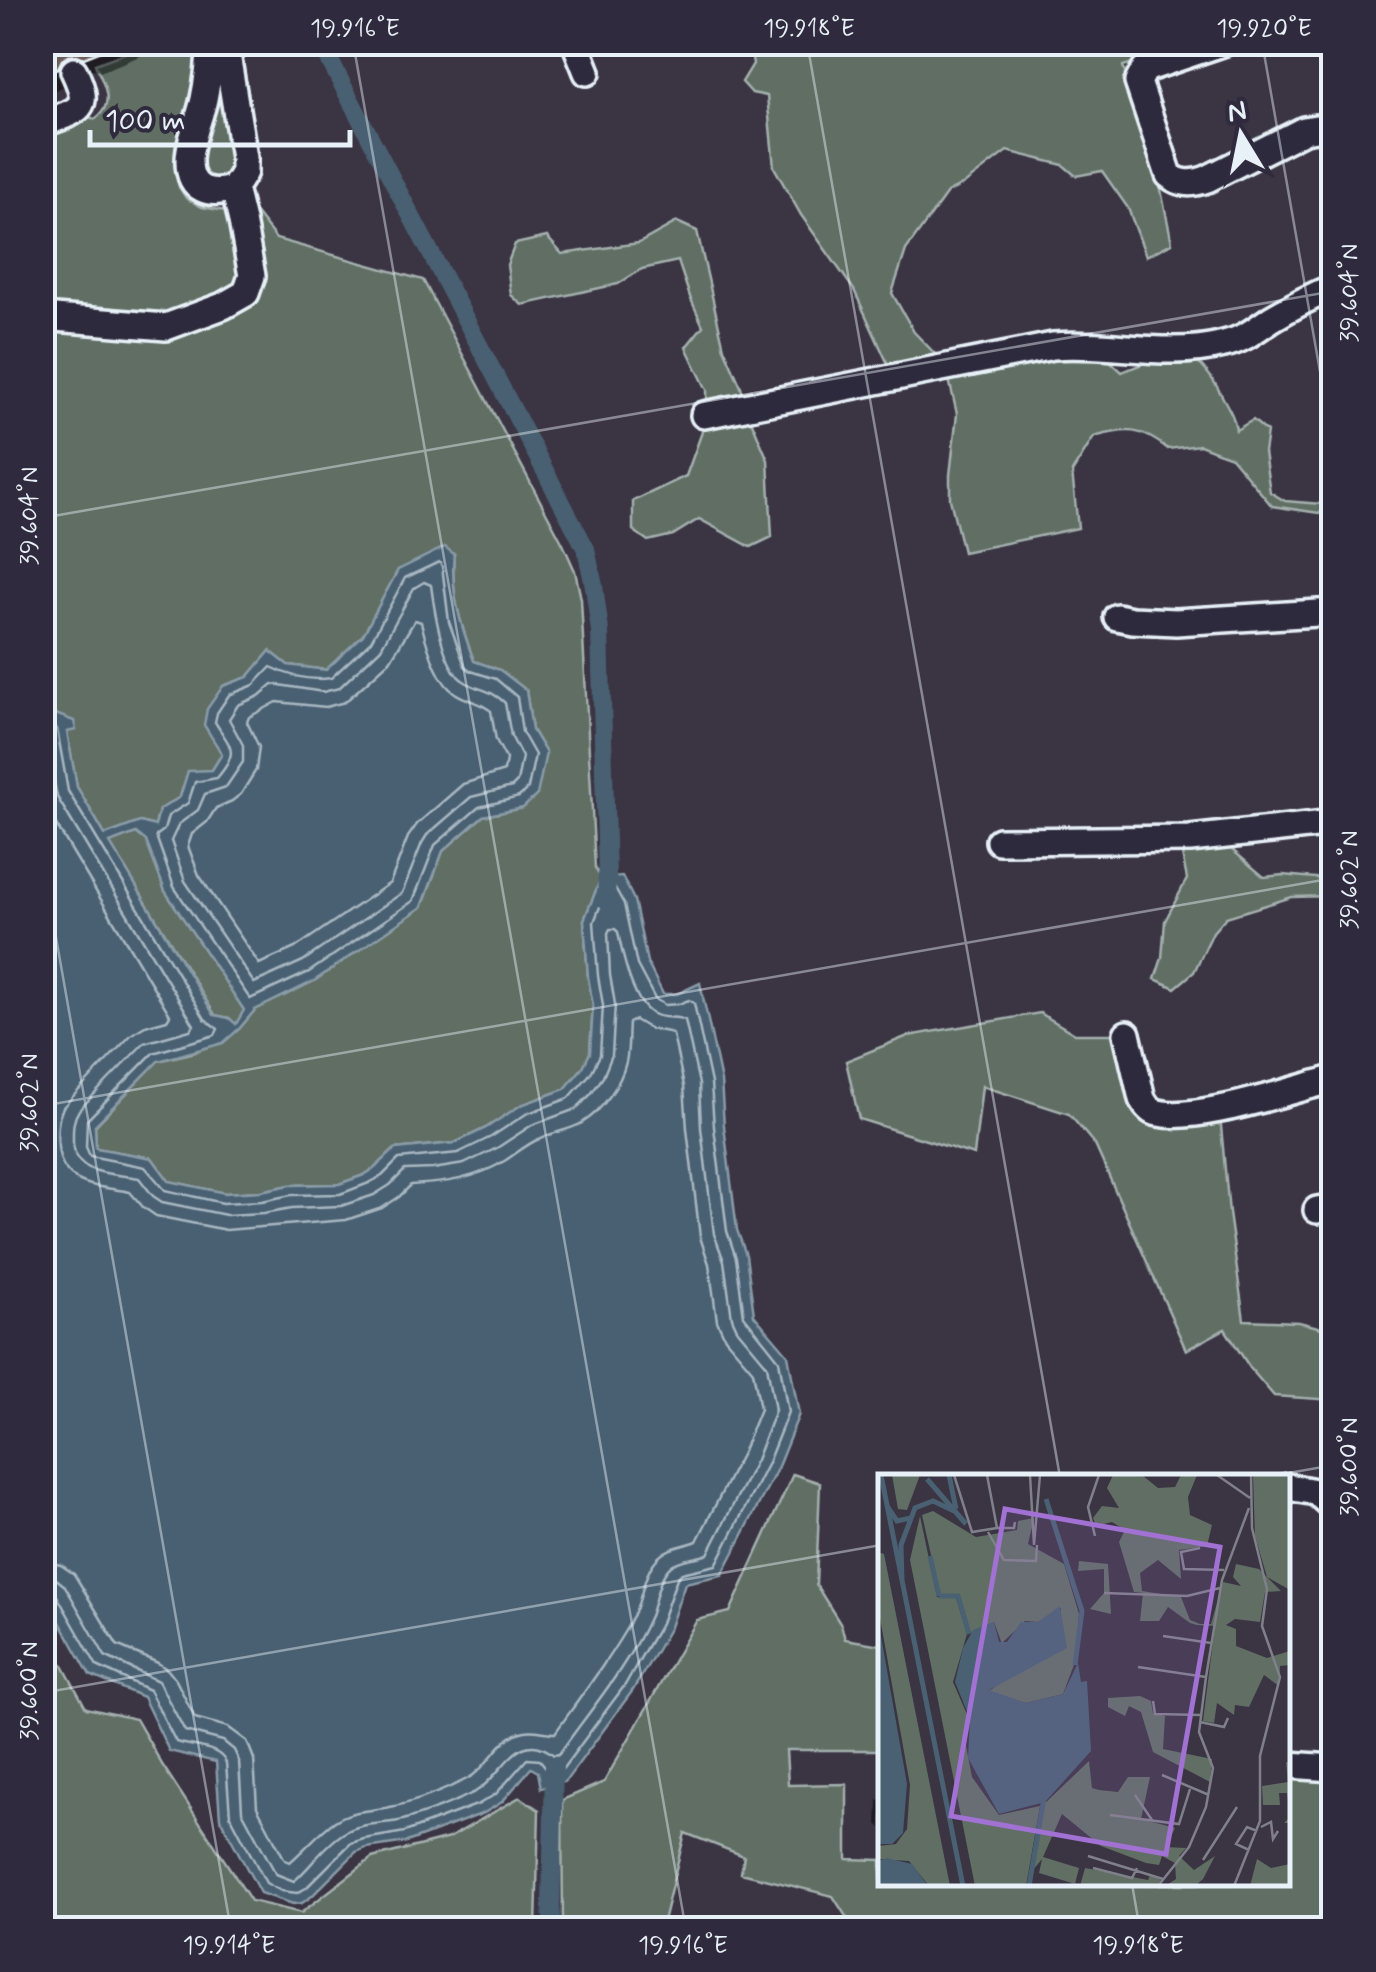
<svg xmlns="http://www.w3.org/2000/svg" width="1376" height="1972" font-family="Mynerve,sans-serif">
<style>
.green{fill:#606e64;stroke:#a4b0ae;stroke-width:2.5}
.water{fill:#496172;stroke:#899ba8;stroke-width:2.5;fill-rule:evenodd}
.shadow{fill:#0007}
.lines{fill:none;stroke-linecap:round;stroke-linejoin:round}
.shore{stroke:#a8b7c2;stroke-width:2.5}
.canal{stroke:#496172;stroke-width:18}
.building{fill:#6d5d5a;stroke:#e8f1f8;stroke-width:2.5}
.minor-casing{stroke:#e8f1f8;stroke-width:32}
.minor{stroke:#2f2a3d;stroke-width:25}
.ticks{fill:none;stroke:#e8f1f8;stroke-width:2.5;stroke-opacity:0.45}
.inset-river{fill:none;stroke:#496172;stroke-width:5}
.inset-road{fill:none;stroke:#80808b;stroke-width:2.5}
.view{fill:#a171d3;fill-opacity:0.15;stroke:#a171d3;stroke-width:5}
.inset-edge{fill:none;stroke:#e8f1f8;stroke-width:5}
.neatline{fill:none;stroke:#e8f1f8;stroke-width:4}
.ticks-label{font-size:25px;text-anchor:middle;fill:#e8f1f8}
</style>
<rect width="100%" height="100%" fill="#3b3443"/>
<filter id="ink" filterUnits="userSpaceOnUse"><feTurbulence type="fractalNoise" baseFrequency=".01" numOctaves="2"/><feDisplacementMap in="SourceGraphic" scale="20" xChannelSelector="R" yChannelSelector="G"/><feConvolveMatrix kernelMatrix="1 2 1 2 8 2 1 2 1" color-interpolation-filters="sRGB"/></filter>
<g filter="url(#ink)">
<path class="green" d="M152,43H194L196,61L192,84L174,164L179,187L186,198L202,207L237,213L255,212L276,239L423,280L563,544L575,571L581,599L595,868L601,878L584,920L588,977L593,1005L590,1053L583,1067L565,1089L521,1105L486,1128L455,1143L395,1149L375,1168L364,1175L339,1184L290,1185L261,1191L225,1193L169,1181L152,1158L96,1148L95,1126L158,1061L195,1052L239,1029L255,1010L314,981L422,907L443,851L483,816L523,808L546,753L532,730L526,690L500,670L474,661C461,626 450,592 454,554L398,570L363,635L326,670L288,665L270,651L248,677L223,686L213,737L222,754L212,770L188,772L180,797L159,810L155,826L140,822L105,835L77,787L67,732L53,713L43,721V135L89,117L95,119C117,103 103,84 95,64Z
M773,43H1197L1123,66L1159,180L1172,243L1146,256L1128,208L1102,171L1076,176L1063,165L1007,151L964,184L947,193L906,250L892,293L914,332L942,361L1082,352L1107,358L1122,372C1171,353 1192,339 1221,394C1227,406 1235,417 1236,430L1253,420L1267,432L1264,452L1270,492L1285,501L1333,505V510L1319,513L1272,506L1231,457L1200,445L1168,449C1140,427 1127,428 1094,437L1072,472L1078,528L963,552L950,499V475L957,414L948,375H893L854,290L801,215L774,167L767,96L752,93L742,82L753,64L750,47Z
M218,68L236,176L215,186L198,169Z
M677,222L697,231L724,348L741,387L746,408L768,460L772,537L751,547L699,519L673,535L648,541L633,530V501L686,476L707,418V390L686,347L703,326L690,297L678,261L642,269L618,284L522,305L511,295L507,265L515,244L547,237L562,254L639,243Z
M136,833L146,840L165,891L244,1010L236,1025L229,1018L215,1015L109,842Z
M1224,843L1264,877L1283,875L1326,879L1333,862V896L1292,897L1226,917L1213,932L1194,972L1175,988L1155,979L1162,958L1165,921L1187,879L1181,849Z
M1040,1013L1075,1034H1119L1140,1109L1220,1115L1229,1213L1244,1320L1299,1322L1333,1331V1400L1274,1396L1250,1368L1225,1329L1186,1350L1095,1145L1069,1114L982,1086L974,1155L859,1119L846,1061L908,1036Z
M793,1474L820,1483L816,1585L841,1625L845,1639L881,1645V1750H786L788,1785L847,1784V1859L881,1860V1884H1288L1289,1778L1302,1775L1333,1778V1929H854L833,1896L741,1873L744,1856L685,1833L661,1929H563L562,1800L604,1782L697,1620L730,1612Z
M42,1627L86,1708L136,1719L163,1766L251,1901L301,1913L372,1858L449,1838L520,1797L539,1810L536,1929H50L42,1909Z"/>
<path class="water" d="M445,547L454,554C450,592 461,626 474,661L500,670L526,690L532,730L546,753L537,795L523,808L483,816L443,851L422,907L314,981L255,1010L239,1029L223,1043L158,1061L95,1125L96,1148L152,1158L169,1181L225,1193L261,1191L290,1185L339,1184L364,1175L375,1168L395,1149L455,1143L486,1128L521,1105L565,1089L583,1067L590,1053L593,1005L588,977L584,920L601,878L622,876L634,900L647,962L663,994H677L700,983L721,1081L724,1126L737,1230L746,1255L754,1315L788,1355L799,1414L777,1469L722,1575L685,1583L670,1627L654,1655L633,1690L568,1778L564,1782L541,1788L538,1772L531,1768L502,1802L484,1813L407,1842L366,1848L356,1852L312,1896L302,1903L293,1904L260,1893L220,1818L216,1762L169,1751L143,1697L90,1675L43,1592V721L53,713L74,721L76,730L67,732L77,787L105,835L140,822L155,826L159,810L180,797L188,771L212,770L222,754L204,725L207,709L223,686L248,677L270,651L288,665L326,670L363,635L398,570ZM136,833L146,841L165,891L244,1010L236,1024L229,1018L214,1015L110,843Z"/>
<path class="shadow" d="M42,42H175L100,72L94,69L84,70L73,83L42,95Z
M878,1800H881V1828L877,1824Z"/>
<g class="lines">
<path class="shore" d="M439,562L442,566L449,622L465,666L471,671L496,679L517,697L522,732L535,755L528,788L519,797L479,807L435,845L413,901L309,972L250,999L174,887L156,836L164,830L168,816L188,803L195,782L217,778C240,751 231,748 215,722L217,713L229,695L254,685L271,667C289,676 310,681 331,678L371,641L405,578Z
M424,582L431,585C434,608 443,669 464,681C479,691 489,688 505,703L511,736L522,757L517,782L512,787L471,797L427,835L422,843L402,893L303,961L254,983L185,881L171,841L179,824L198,810L205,794L226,787L243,762V745L229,719L238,705L259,696L273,684L323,692L339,688L381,648L414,588Z
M415,620L421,622C426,643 437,682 455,693C467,701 480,702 491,711L496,740L506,759L504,771L463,784L417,824L408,837L390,883L295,948L259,964L199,875L188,846L192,834L207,822L216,808L232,801L241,794L256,770L259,747L247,722L249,717L277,702L326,707L345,702L390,661Z
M42,728L53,726L57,729L68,791L205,1019L218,1029L215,1035L153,1053L87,1120L86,1147L90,1156L145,1167L165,1190L223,1203L262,1201L291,1195L340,1194L369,1183L382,1176L399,1159L458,1153L491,1137L526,1114L569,1098L591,1073L600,1055L603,1005L598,976L594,922L607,889L614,886L624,904L637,965L655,999L665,1005L679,1004L689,1000L694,1003L711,1083L714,1127L727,1231L736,1258L744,1316L779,1360L788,1412L767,1465L716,1565L682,1573L677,1578L661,1623L645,1650L625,1685L561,1771L551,1774L540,1760L527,1759L496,1794L479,1804L405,1832L364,1839L351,1843L306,1888L297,1893L281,1891L266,1883L230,1815L226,1763C219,1746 192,1747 176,1742L149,1690L97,1666L56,1594L50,1590L42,1589
M42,741L47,744L57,797L194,1025L190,1030L144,1043L79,1110C72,1121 73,1130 73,1142C75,1177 113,1173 139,1178L153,1196L162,1202L226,1215L264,1213L292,1208L341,1206L374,1195L390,1185L405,1170L433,1169L464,1164L497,1148L532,1125L576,1109L591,1094L603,1077L612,1055L615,1004L610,975L608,933L610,929H615L618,932C622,953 633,1004 653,1014C664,1020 676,1015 685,1020L699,1084L701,1128L714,1234L724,1261L732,1318L737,1329L767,1365L775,1410L756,1460L708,1554C696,1559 680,1558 671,1566C658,1577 656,1601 650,1616C628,1666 590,1710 559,1754L554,1755C517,1725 503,1777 475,1792C453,1803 427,1813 403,1820C384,1825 361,1822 344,1833C324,1845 311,1867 294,1881L276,1874L242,1811L239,1761L234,1750L223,1741L185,1731L158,1681L105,1656L65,1586L55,1578L42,1576
M42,801L170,1015L167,1020L145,1026L132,1034L63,1107C57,1120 57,1132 58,1146C61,1188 99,1186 130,1192L143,1207L156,1216L226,1230L346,1220L382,1208L399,1197L411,1185C446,1183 476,1179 506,1160C517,1153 527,1144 539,1139C552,1132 568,1131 582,1123C602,1111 621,1084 626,1062C629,1049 628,1036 629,1023L635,1020L650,1029L669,1032L673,1035L684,1086L687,1129L700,1237L709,1264L717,1321L725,1338L753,1371L760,1409L742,1453L697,1541C683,1547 667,1546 656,1560C643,1575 642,1599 633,1617C610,1658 582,1695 555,1733C545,1733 535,1729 525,1731C498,1736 490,1767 467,1779C445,1790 419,1801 395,1806C375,1811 353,1809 335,1821C319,1832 305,1849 290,1862L285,1860L257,1807L254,1759L247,1741L228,1727L195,1718L176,1680L168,1670L158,1663L117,1645L74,1574L61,1565L42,1561"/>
<path class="canal" d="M320,42L586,549L594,586L600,631L607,876L606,900
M553,1930L551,1907L554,1765"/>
</g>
<path class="building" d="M42,42H122V43L84,58L77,55L69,56L62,60L58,68L42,74Z"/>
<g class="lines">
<defs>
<path id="minor" d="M210,42C210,61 208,80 204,99C200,118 189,141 189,161C189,191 210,196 234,188L244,172V158L225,42
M575,42L587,72
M1225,42L1145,69L1138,82L1169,175C1181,185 1193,184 1207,179L1304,130L1316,128L1334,130
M42,124C78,110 93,111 74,71
M42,317L166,327L223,306L246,293L252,276L242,221L234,188
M704,415L1053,346C1110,341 1167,359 1224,344C1243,340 1255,330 1271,319C1291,307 1312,296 1334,287
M1117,617L1132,620L1176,622L1334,612
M999,841L1190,839L1334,823
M1127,1034L1142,1099C1146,1105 1146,1107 1152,1111C1187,1126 1294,1089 1334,1079
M1317,1210L1334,1207
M1288,1487L1316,1492L1334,1508
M1288,1765L1334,1768"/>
</defs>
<use href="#minor" class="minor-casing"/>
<use href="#minor" class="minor"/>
</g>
</g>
<path class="ticks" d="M353,42L686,1930M807,42L1060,1477M1262,42L1334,451M42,518L1334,291M42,858L231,1930M42,1106L1334,878M1266,1477L1334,1465M42,1693L881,1545M1132,1884L1140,1930"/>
<g transform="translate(878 1474)">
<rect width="412" height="412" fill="#3b3443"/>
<path d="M14,1H42L29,36L20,35ZM235,1H264L280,14L297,13L303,1H319L310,23L312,41L334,51L329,72L301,76L303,105L280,86L262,99L264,117L303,123L312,146L322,150H333L345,108L363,112L355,103L358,90L381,95L403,117L387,118L382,148L357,145L348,151L358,155V172L389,184L412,177V191L402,192L401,212L386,201L371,233L357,231L356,241L339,229L336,249L325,247L337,152L319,151L312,149L290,133L281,147H262L265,119L256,118L241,68L247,56L234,48L218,52L215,44L224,32L241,34L229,14ZM375,1H412V116L389,103L377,62ZM55,37L98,63L139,56L140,47L156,44L150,70L186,90L201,140L197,188L185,220L148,229L111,217L135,200L116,148L93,159L81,122L62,121L44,41ZM183,134L180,175L138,200L125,168L147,147L160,148ZM42,42L59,123L78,124L89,160L75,208L91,245L87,267L94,303L121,341L162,332L148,412H97L32,86ZM0,78L6,80L72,412H51L31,387L0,385V372L18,370L29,355L32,311L0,133ZM201,87L230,90L233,140L212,135L226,119V95L200,97ZM262,222L273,227L275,239L287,242L285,275L334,285L332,308L275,278L263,238L251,232L247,242L230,233V224ZM211,287L214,314L221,316L240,318L250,303H272L263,345L297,354L288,373L308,374L301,382L316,396L337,382L325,405L317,412H287L298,405L297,389L284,382L281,391L268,389L223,372L184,340L165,383L201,394L197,410L161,399L164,385L154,397L165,331ZM408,288L412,289V349H406L412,343L409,319H401L402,331H385L384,312L410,308ZM379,385L393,394L412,390V412H372ZM207,394L270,406L272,401L283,406L279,412H202Z" fill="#606e64" fill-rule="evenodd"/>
<path d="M182,132L189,174L111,216L148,229L185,220L200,189L203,208L209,207L213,277L167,328L121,340L90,284L92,245L77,208L85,174L95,156L116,148L121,168H129L143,148H160ZM0,145L29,310L25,359L14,370H0ZM9,384L34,390L50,412H0V387Z" fill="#496172"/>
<path class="inset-river" d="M3,1L85,412M71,1L78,35M49,5L88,50M168,25L204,137L197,191M9,32L19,47L33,44M52,82L61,122M24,106L23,71L37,34L55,27L76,37M61,122H80L91,160M151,412L166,324"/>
<path class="inset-road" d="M76,1L94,58L119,54M109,1L119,54H136L137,48M152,1L156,71L162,1M339,1L372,24M110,58L126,86L158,87L159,71M217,62L210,33L221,1M322,74L303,78L306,95L346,96M226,119L309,122L342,114M285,162L333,169M260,193L328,203M275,227L277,240L323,241M322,248L346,253L350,244M284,301L331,321M257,321L274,346M232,341L301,350L312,315M383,353L393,348L395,365L400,357M371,376L358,370L369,353L379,357M210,382L285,405M325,386L359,333M215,394L254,404L259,394M280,412L311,373L328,333L335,294L321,258L328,203L344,106L371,34M356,412L382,347V282L402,203L384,152L389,115L374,54L373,1"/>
<path class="view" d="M127,35L342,73L288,380L73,342Z"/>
<rect width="412" height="412" class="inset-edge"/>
</g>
<rect width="1376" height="1972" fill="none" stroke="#2f2a3d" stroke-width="110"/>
<g transform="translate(1241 135) rotate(350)" stroke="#2f2a3d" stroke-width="8" paint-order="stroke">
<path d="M0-8L18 38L0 25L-18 38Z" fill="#e8f1f8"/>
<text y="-15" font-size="28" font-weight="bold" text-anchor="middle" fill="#e8f1f8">N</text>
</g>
<path d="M90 130v15h260v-15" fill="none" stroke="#e8f1f8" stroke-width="5"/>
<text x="105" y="130" font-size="30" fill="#e8f1f8" stroke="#2f2a3d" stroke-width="8" paint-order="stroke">100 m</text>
<rect x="55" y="55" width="1266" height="1862" class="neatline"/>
<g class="ticks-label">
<text x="355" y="36">19.916°E</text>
<text x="809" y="36">19.918°E</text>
<text x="1264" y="36">19.920°E</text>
<text transform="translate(1348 293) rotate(-90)" y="9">39.604°N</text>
<text transform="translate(28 516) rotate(-90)" y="9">39.604°N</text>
<text transform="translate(1348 880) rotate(-90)" y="9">39.602°N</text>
<text transform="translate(28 1103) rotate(-90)" y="9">39.602°N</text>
<text transform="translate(1348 1467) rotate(-90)" y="9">39.600°N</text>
<text transform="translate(28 1691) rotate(-90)" y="9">39.600°N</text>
<text x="229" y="1953">19.914°E</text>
<text x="683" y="1953">19.916°E</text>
<text x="1138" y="1953">19.918°E</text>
</g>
</svg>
